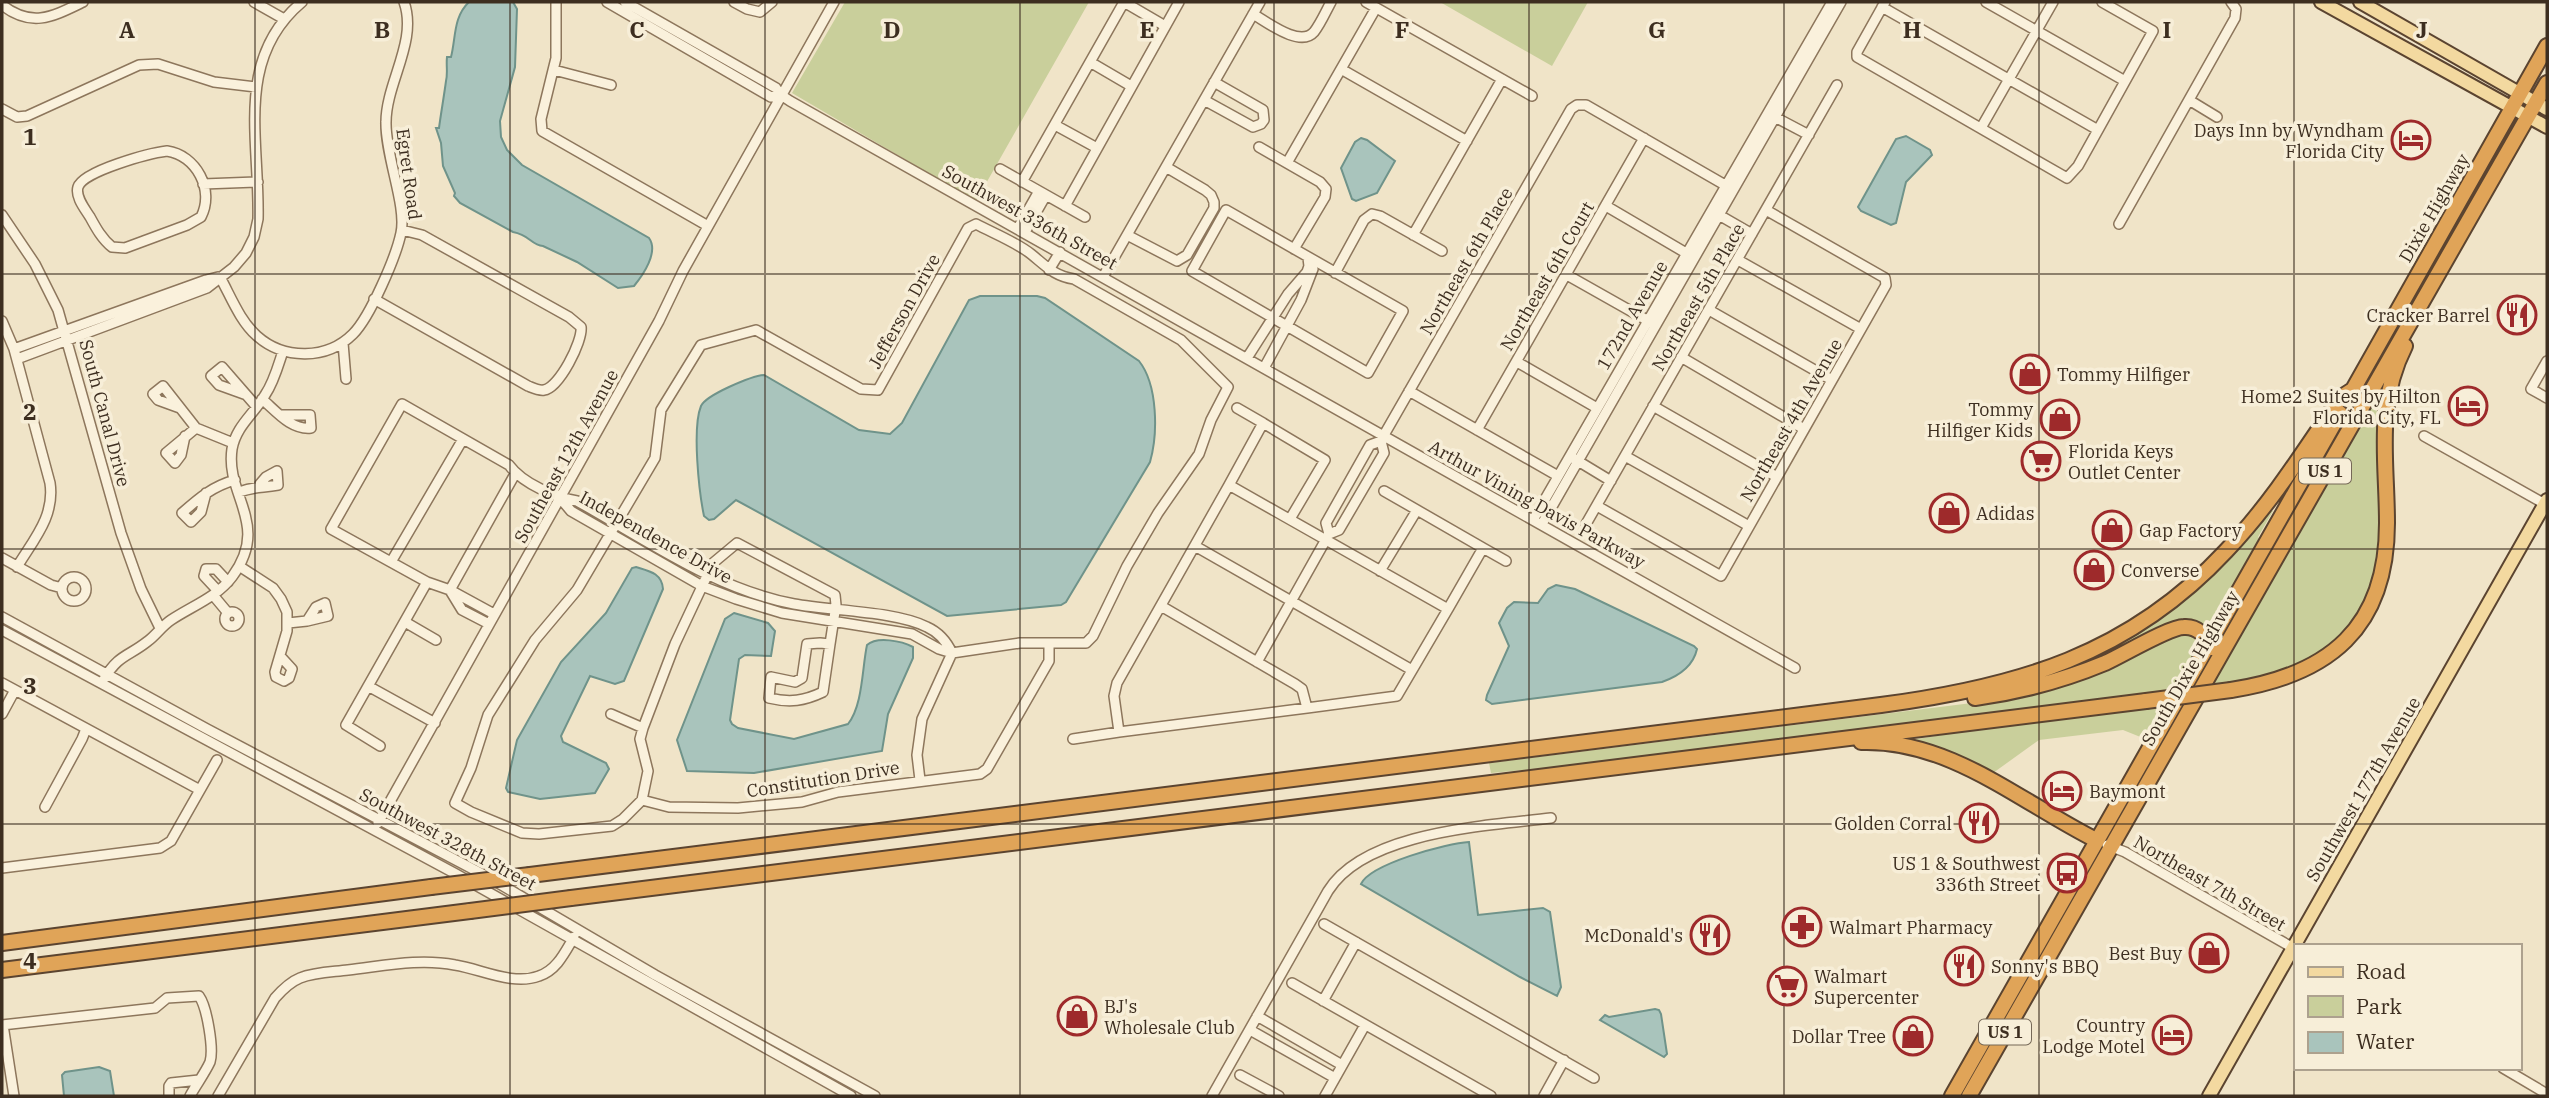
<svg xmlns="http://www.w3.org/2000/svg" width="2549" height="1098" font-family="'IBM Plex Serif',serif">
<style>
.green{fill:#c9cf9b}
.water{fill:#a9c4bc;stroke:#6f938a;stroke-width:2}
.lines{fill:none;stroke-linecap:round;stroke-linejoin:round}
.minor-casing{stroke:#8d765c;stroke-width:12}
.major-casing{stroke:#5b4430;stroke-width:16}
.highway-casing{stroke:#5b4430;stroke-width:18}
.minor{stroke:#faf1dc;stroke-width:9}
.major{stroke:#f3d9a0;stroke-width:12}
.highway{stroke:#e0a458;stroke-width:14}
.highway-bridge-casing{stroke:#5b4430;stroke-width:18;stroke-linecap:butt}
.highway-bridge{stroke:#e0a458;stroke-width:14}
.grid{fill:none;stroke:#3d2e20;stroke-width:2;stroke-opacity:0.55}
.labels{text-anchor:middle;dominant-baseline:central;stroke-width:7;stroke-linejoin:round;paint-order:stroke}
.shield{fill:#f7eed8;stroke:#756857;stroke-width:2}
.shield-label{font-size:16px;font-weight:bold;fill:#3d2e20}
.poi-label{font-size:18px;fill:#3d2e20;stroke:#f7eed8;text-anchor:end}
.street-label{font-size:18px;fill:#3d2e20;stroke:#f7eed8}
.grid-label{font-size:23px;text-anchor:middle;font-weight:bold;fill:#3d2e20;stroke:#f7eed8;stroke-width:7;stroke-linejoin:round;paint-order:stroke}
</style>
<rect width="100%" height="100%" fill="#f0e4c8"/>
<path class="green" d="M845,2H1089L976,201L792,93Z
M1440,2H1588L1552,66Z
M2385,375L2383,543L2369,600L2340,641L2287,672L2209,687Z
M2271,510L2273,511L2258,537L2259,538L2206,632L2196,625L2094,662L2024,683C2043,676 2062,671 2080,663C2156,629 2218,572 2271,510Z
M2180,630L2203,639L2174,692L1558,767L1491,773L1489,763L1972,703L1998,698Z
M2167,704L2148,740L2123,730L2039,740L1993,773L1958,756L1905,741L1997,726Z"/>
<path class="water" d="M469,2H513L517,9L515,67L500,121L501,137L507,150L522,165L649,238C659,252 643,275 634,286L618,288L577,262L543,246C531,245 530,235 513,232L460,203L454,196L455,193L443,166L441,143L436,128H439C441,113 444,96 446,81C448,73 446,65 447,57H451C456,38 453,17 469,2Z
M1906,136L1930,150L1932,155L1906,182L1896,223L1891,225L1861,211L1858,207L1896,139Z
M1361,138L1367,140L1395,161L1377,193L1356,201L1352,199L1341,168L1355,142Z
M1037,296L1045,298L1139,361C1158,385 1158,434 1150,462L1066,602L1061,605L947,616L736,500L714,519L709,520L704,516C699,492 692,428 701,406C706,395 751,376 764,375L859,430L890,434L902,423L969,300L980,296Z
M636,567C649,571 662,573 663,589L624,681L615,684L590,676L561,736L563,742L606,763L609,769L595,793L540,799L508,792L506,788L517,740L561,662L606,613L632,568Z
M1556,585L1575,589L1694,646L1697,649C1693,667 1679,676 1662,682L1492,704L1486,700L1487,695L1509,646L1499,623L1507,608L1514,602L1538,603L1548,589Z
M734,613L768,623L775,631L771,656L745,655L739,659L730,720L732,724L738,728L794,739L848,724C863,705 862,668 867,645C877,636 902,641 913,647V658L888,714L882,751L754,773L687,771L677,740L725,619Z
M1469,842L1478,915L1543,908L1550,912L1561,987L1557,996L1520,977L1361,884C1370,864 1447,843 1469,842Z
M1655,1009L1659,1010L1661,1014L1667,1054L1664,1057L1600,1020L1605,1015L1609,1017Z
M99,1067L110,1071L114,1096H64L62,1075L65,1072Z"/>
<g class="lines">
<defs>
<path id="minor" d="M254,2L284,19
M556,2V58L541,119L542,131L708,226
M607,2L771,97L781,95
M625,2L776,88L781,95L790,101L1795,668
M734,2L747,9L760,12L772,2
M1124,2L1165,26
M1366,2L1532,96
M1885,2L1857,52V57L2067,178L2078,166L2153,31L2102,2
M1986,2L2125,81
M2,5C32,28 52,17 83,2
M1882,7L2098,130
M1253,14C1267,22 1300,48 1314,32C1321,23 1326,11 1331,2
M1090,62L1131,86
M1341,69L1467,141
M554,70L611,85
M1204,100L1253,127L1261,124L1264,120L1263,110L1214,82
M2189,100L2217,117
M2,109L17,117L27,116L139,65L158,64L214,82L256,87
M1771,115L1809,135
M1055,125L1097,148
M1981,128L2053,2
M1259,147L1320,182L1326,189L1325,197L1294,249
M167,151C196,155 215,190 201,217L187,225L125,248L112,247C102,239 96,228 90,217C85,209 75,197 78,187C83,171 150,153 167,151Z
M1287,163L1376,8
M1000,169L1085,217
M1022,182L1124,2
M203,184L258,182
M1065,206L1179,2
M1606,206L1686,253
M1226,210L1403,311L1368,373L1192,271Z
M2,215L35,264L58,310L121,533L141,589L160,628
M1719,215L1752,234
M2119,224L2235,18L2236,9L2231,2
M1018,228L1039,191
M1025,232L1046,195
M1127,235L1177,261L1187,255L1214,208V202L1211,195L1205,190L1166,167
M1413,235L1502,79
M1738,260L1861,329
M1049,270L1060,252
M1335,273L1364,220L1372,214L1380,216L1442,251
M1567,275L1652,323
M220,277C231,297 240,321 257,336C284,360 327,360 353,334C370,317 396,257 401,233C407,206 385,155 386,122C386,83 418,41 404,2
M1103,277L1260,2
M374,299L528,386C533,388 539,391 544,390C559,388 583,341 581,327L569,317L422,235L402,230
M1709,310L1832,380
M2,321L14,349L50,483C55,516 34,539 17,567
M343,343L346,379
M14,349L206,280L218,277
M1681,357L1804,429
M1247,358L1288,294L1307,272L1309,266L1308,258
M17,359L207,288L234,267L246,253L254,237L258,219C260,140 234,59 302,2
M2547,361L2531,389L2547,398
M1517,362L1597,408
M1264,368L1301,300L1313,269
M1409,391L1558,476
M244,394L219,385L211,376L222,367L256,406
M262,399C277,412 291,430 311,428L310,415H281
M1653,406L1777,477
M180,408L158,400L153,394L163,386L196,428L233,443
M1237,408L1263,423
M1477,430L1644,138
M185,436L181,455L175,463L166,453L196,428
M2424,436L2545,504
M1625,456L1749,526
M1573,458L1611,481
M1229,485L1263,423L1325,460L1290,519
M1384,491L1483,548L1448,609
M239,492C257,486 262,488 278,485L277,471L266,477L260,484
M206,493L201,512L191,522L182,513C199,498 213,486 235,480
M560,498L571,511L702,586L736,599L782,613L912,634L939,649L952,653L1020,643H1086L1093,636L1127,566L1158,513L1199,454L1211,420L1228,387L1181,340L1074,279C1054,276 1046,266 1031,254C1016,242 993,233 976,224L968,228L878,390L861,389L756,330L701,345L661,410L655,458L577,590L535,640L488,715L471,768L455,803L471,812L522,833L539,834L612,826L623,819L642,800L669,807L738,808L802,802L838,792L980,774L987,769L1049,661V643
M1597,506L1721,576L1886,285L1885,278L1766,210
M1533,520L1832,2
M1542,524L1841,2
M1586,524L1837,85
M1329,534L1326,523L1370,445L1381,441
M1195,546L1412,670
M1483,548L1506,561
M2,558L51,585L62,588
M391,562L463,439
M239,566L273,588L281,599L287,612V631L275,672L276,677L284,681L289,678L292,669L281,657
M1380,571L1417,510
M62 589a12 12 0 1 1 24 0a12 12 0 1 1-24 0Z
M450,590L515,474
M218,591L204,576L206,569H216L228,582
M451,592L462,610L489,624
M213,595L228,613
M225 619a7 7 0 1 1 14 0a7 7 0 1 1-14 0Z
M494,614L450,590L427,582L331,529L402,404L509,465C523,484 555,497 577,501C647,540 715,589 794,604C830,611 896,611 927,627C938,632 947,642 952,653L922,719L917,755L920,780
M2,617L207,729L488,877L655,975L875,1096
M405,622L436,640
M288,623L307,621L328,616L325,603L316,607L307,621
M2,630L456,874L851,1096
M820,643L830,644L823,692C804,701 790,703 769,698L771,677L795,682L802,678L807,644Z
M1257,662L1329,534L1339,530L1384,453L1381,441L1384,435L1571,109L1577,105H1586L1725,185
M104,679C119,654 128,657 148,641C156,635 162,626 171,620C192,606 217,597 232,577C271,524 225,496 232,449C236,426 254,414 265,395C274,382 278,366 283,351
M2,683L200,790
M368,686L435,723
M2,714L15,690
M611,714L643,728
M1119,732L1307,708L1302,689L1295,684L1161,606
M1073,739L1119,732L1114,696L1117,683L1229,485L1448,609L1397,696L1307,708
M380,746L346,725L427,582
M642,800L648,771L640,739L643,728L675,644L713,563L737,543L835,595L836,605L830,644
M45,807L82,739L86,729
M378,823L659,321L683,271L834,2
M2107,845L2125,852L2295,949
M2,868L160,848L171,841L217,760
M1324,924L1594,1078
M1292,983L1491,1096
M1323,1001L1356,942
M1257,1016L1342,1065
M2,1025L155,1008L167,998L199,996C207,1007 214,1049 210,1062C205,1073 196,1085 190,1096
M3,1025L14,1096
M1250,1030L1335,1078
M2503,1068L2547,1094
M1240,1075L1279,1096
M169,1096V1086L171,1083L199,1080
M218,1096L275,998C282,990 290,982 300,978C315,972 333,972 348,970C384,966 419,958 455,965C481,969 513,986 539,976C557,970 565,952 574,937
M1212,1096L1328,891C1365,831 1488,826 1551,818
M1325,1096L1365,1025
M1544,1096L1564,1060"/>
<path id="major" d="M2321,2L2547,127
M2360,2L2547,109
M2209,1096L2547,500"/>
<path id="highway" d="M2350,395L2547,46
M2231,690C2329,675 2387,628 2387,523C2387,460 2375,405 2405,346
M1975,698C2020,692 2064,680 2105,663C2123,655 2169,627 2184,627C2197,626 2207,636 2211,648
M1861,742C1950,739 2020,802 2096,840
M530,875L1881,705C2017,687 2129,655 2226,551C2270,505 2304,451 2340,398L2354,389
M571,898L2146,701
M2,943L431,887
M2,970L470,911
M1952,1096L2340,413
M1969,1096L2547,83"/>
</defs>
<use href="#minor" class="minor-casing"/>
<use href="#major" class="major-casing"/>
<use href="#highway" class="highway-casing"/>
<use href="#minor" class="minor"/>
<use href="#major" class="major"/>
<use href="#highway" class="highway"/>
<defs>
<path id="highway-bridge" d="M2146,701L2231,690
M431,887L530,875
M470,911L571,898"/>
</defs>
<use href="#highway-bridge" class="highway-bridge-casing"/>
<use href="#highway-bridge" class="highway-bridge"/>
</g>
<path class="grid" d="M255,2V1096M510,2V1096M765,2V1096M1020,2V1096M1274,2V1096M1529,2V1096M1784,2V1096M2039,2V1096M2294,2V1096M2,274H2547M2,549H2547M2,824H2547"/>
<defs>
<symbol id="hotel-ring" viewBox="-11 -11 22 22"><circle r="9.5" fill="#f7eed8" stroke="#9e2a2b" stroke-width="1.5"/><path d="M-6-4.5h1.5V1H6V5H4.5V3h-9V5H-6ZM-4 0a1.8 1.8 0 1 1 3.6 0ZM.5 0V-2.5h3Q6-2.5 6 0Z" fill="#9e2a2b"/></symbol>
<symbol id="restaurant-ring" viewBox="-11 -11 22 22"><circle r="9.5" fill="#f7eed8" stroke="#9e2a2b" stroke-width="1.5"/><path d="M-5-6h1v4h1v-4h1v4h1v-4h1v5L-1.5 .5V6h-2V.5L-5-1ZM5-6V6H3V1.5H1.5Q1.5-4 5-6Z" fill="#9e2a2b"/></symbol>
<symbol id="shop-ring" viewBox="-11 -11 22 22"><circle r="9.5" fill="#f7eed8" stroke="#9e2a2b" stroke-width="1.5"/><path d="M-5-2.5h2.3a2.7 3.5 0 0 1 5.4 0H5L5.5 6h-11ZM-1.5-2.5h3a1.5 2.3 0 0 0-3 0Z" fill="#9e2a2b"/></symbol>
<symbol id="supermarket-ring" viewBox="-11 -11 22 22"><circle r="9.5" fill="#f7eed8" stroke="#9e2a2b" stroke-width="1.5"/><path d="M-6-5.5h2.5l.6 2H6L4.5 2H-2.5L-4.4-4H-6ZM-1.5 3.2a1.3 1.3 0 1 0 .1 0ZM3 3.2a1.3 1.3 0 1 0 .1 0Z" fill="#9e2a2b"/></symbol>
<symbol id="bus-ring" viewBox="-11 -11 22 22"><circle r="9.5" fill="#f7eed8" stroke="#9e2a2b" stroke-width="1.5"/><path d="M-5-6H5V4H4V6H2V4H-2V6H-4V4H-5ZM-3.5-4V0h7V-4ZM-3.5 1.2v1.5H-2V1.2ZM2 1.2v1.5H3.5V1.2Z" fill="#9e2a2b"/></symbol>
<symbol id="pharmacy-ring" viewBox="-11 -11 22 22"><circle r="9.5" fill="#f7eed8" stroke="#9e2a2b" stroke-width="1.5"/><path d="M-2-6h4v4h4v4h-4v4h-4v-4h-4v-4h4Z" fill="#9e2a2b"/></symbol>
</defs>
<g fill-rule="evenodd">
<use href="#hotel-ring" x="2389" y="118" width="44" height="44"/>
<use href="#restaurant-ring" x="2495" y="293" width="44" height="44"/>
<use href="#shop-ring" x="2008" y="352" width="44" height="44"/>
<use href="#hotel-ring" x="2446" y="384" width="44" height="44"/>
<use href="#shop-ring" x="2038" y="397" width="44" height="44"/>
<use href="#supermarket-ring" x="2019" y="439" width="44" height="44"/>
<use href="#shop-ring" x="1927" y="491" width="44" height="44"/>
<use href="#shop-ring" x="2090" y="508" width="44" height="44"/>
<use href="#shop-ring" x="2072" y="548" width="44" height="44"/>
<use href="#hotel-ring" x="2040" y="769" width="44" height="44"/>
<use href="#restaurant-ring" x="1957" y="801" width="44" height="44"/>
<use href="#bus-ring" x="2045" y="851" width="44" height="44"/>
<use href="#pharmacy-ring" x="1780" y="905" width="44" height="44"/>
<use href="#restaurant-ring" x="1688" y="913" width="44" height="44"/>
<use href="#shop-ring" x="2187" y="931" width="44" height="44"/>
<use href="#restaurant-ring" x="1942" y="944" width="44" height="44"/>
<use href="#supermarket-ring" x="1765" y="964" width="44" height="44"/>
<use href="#shop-ring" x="1055" y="994" width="44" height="44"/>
<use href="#hotel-ring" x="2150" y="1013" width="44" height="44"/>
<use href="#shop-ring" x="1891" y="1014" width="44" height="44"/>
</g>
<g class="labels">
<g class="shield">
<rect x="2299" y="458.5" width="52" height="25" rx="5"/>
<rect x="1979" y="1019.5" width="52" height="25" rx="5"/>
</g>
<g class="shield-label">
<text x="2325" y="471">US 1</text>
<text x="2005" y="1032">US 1</text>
</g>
<g class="poi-label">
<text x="2384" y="130">Days Inn by Wyndham<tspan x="2384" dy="21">Florida City</tspan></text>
<text x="2490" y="315">Cracker Barrel</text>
<text x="2057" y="374" text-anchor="start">Tommy Hilfiger</text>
<text x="2441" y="396">Home2 Suites by Hilton<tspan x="2441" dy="21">Florida City, FL</tspan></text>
<text x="2033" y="409">Tommy<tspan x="2033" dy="21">Hilfiger Kids</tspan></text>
<text x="2068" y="451" text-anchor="start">Florida Keys<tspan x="2068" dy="21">Outlet Center</tspan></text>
<text x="1976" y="513" text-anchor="start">Adidas</text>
<text x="2139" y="530" text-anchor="start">Gap Factory</text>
<text x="2121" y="570" text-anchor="start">Converse</text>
<text x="2089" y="791" text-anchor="start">Baymont</text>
<text x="1952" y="823">Golden Corral</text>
<text x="2040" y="863">US 1 &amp; Southwest<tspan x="2040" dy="21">336th Street</tspan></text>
<text x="1829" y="927" text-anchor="start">Walmart Pharmacy</text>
<text x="1683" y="935">McDonald's</text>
<text x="2182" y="953">Best Buy</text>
<text x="1991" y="966" text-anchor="start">Sonny's BBQ</text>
<text x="1814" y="976" text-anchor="start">Walmart<tspan x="1814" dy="21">Supercenter</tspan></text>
<text x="1104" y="1006" text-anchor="start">BJ's<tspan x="1104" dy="21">Wholesale Club</tspan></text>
<text x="2145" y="1025">Country<tspan x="2145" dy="21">Lodge Motel</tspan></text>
<text x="1886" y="1036">Dollar Tree</text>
</g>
<g class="street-label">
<text transform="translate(409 174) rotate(82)">Egret Road</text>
<text transform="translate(2434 208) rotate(-60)">Dixie Highway</text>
<text transform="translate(1030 217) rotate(29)">Southwest 336th Street</text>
<text transform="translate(1466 261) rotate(-60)">Northeast 6th Place</text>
<text transform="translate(1547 276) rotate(-60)">Northeast 6th Court</text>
<text transform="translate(1698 297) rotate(-60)">Northeast 5th Place</text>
<text transform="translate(904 311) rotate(-61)">Jefferson Drive</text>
<text transform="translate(1632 315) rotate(-60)">172nd Avenue</text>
<text transform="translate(105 413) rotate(75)">South Canal Drive</text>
<text transform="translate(1791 420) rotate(-60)">Northeast 4th Avenue</text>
<text transform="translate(566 456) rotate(-61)">Southeast 12th Avenue</text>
<text transform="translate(1537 504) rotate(29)">Arthur Vining Davis Parkway</text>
<text transform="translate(656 537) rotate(29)">Independence Drive</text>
<text transform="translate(2190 668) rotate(-60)">South Dixie Highway</text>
<text transform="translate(823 779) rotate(-9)">Constitution Drive</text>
<text transform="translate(2363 789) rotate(-60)">Southwest 177th Avenue</text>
<text transform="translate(448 839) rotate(28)">Southwest 328th Street</text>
<text transform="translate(2210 883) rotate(30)">Northeast 7th Street</text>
</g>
</g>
<g class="grid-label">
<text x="127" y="38">A</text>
<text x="382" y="38">B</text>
<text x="637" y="38">C</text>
<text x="892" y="38">D</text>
<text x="1147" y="38">E</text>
<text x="1402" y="38">F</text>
<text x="1657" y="38">G</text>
<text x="1912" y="38">H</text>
<text x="2167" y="38">I</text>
<text x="2422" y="38">J</text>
<text x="30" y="145">1</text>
<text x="30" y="420">2</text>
<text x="30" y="694">3</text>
<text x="30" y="969">4</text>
</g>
<rect width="2549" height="1098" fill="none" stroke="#3d2e20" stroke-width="7"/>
<rect x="2294" y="944" width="228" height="126" fill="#f7eed8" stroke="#ada18e" stroke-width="2"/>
<rect x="2308" y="967" width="35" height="10" fill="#f3d9a0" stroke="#ada18e" stroke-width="2"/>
<text x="2356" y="979" font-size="21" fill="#3d2e20">Road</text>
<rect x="2308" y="996" width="35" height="21" fill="#c9cf9b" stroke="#ada18e" stroke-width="2"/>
<text x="2356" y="1014" font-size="21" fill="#3d2e20">Park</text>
<rect x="2308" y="1032" width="35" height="21" fill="#a9c4bc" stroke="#ada18e" stroke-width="2"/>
<text x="2356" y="1049" font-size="21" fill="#3d2e20">Water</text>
</svg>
